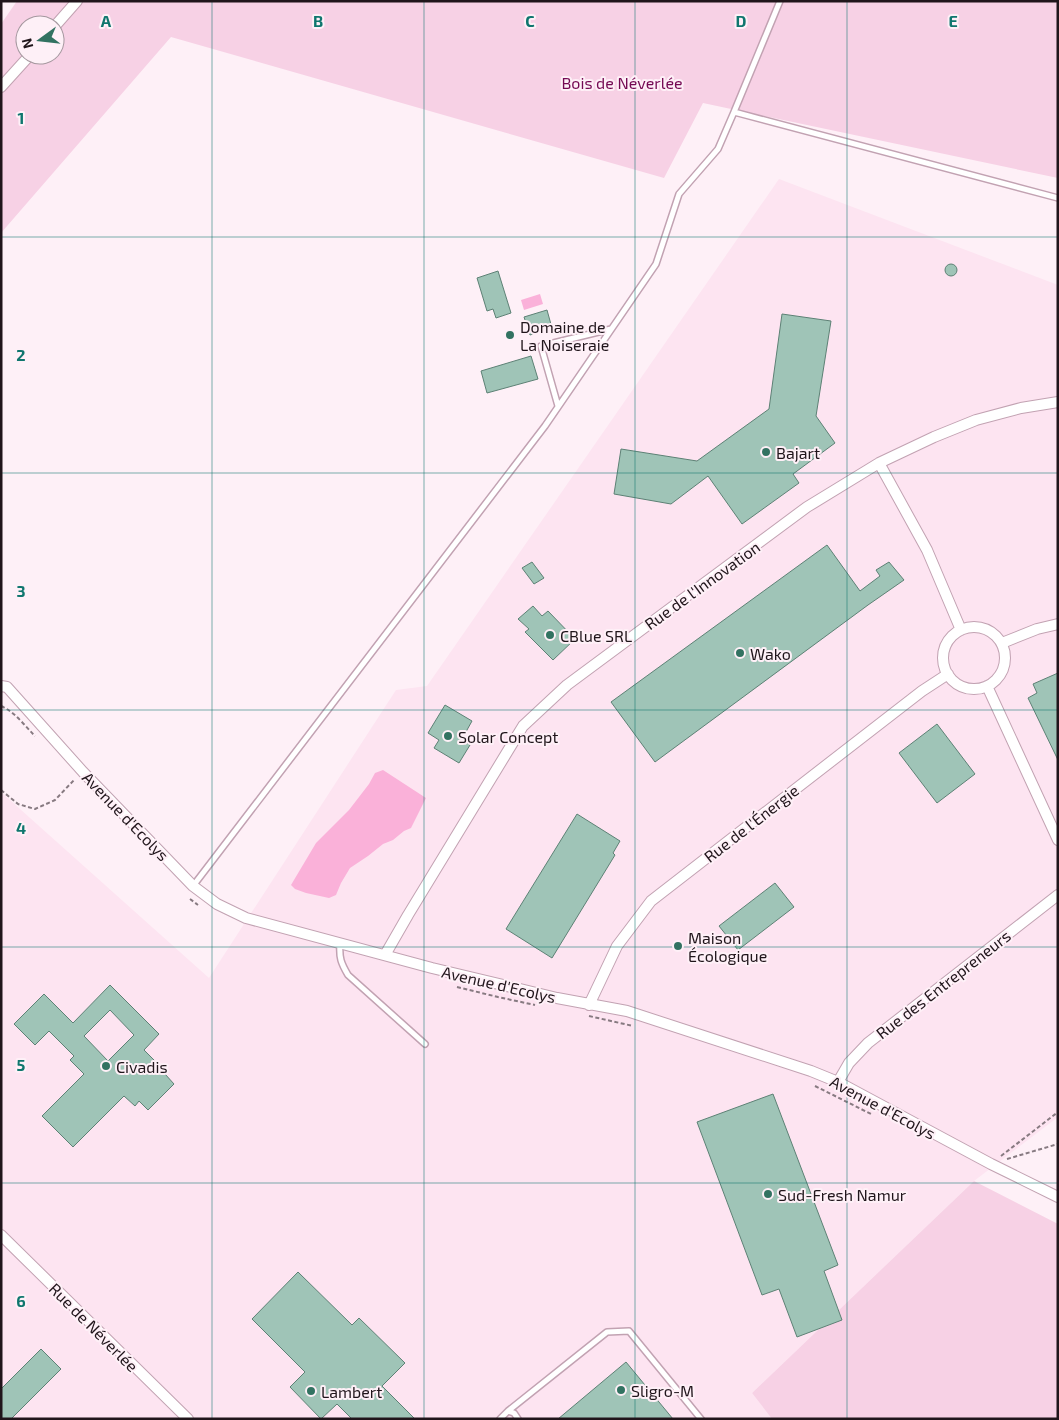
<svg xmlns="http://www.w3.org/2000/svg" width="1059" height="1420" font-family="'Exo 2',sans-serif">
<style>
.built{fill:#fde4f1}
.green{fill:#f7d1e5;fill-rule:evenodd}
.water{fill:#fab1d9}
.building{fill:#9fc4b7;stroke:#5d8175;fill-rule:evenodd}
.lines{fill:none;stroke-linecap:round;stroke-linejoin:round}
.lane-casing{stroke:#c2a2b2;stroke-width:8}
.street-casing{stroke:#c2a2b2;stroke-width:12}
.path{stroke:#877a81;stroke-width:2;stroke-dasharray:4 2.5;stroke-linecap:butt}
.lane{stroke:#fff;stroke-width:5}
.street{stroke:#fff;stroke-width:10}
.grid{fill:none;stroke:#0f766e;stroke-width:1;stroke-opacity:0.55}
.poi-dot{fill:#327261;stroke:#fef0f7;stroke-width:2}
.labels{text-anchor:middle;dominant-baseline:central;stroke-width:4;stroke-linejoin:round;paint-order:stroke}
.park-label{font-size:16px;fill:#740953;stroke:#fef0f7}
.poi-label{font-size:16px;fill:#20151b;stroke:#fef0f7;text-anchor:start}
.street-label{font-size:16px;fill:#20151b;stroke:#fef0f7}
.grid-label{font-size:16px;text-anchor:middle;font-weight:bold;fill:#0f766e;stroke:#fef0f7;stroke-width:4;stroke-linejoin:round;paint-order:stroke}
</style>
<rect width="100%" height="100%" fill="#fef0f7"/>
<path class="built" d="M779,179L1058,285V1117L974,1181L752,1393L772,1419H1V792L209,978L396,690L427,686Z"/>
<path class="green" d="M17,1H1058V178L703,103L664,178L171,37L1,233V24ZM25,25H55V55H25Z
M974,1181L1058,1224V1419H772L752,1393Z"/>
<path class="water" d="M540,294L543,304L524,310L521,300Z
M383,770L426,798L411,828L404,831L393,840L383,844L368,856L350,868L341,883L336,895L329,898L306,893L295,889L291,885L316,843L349,810L369,784L375,773Z"/>
<path class="building" d="M945 270a6 6 0 1 1 12 0a6 6 0 1 1-12 0Z
M498,271L511,313L496,318L493,309L487,311L477,278Z
M547,310L552,328L530,335L524,317Z
M782,314L831,321L816,416L835,443L793,474L799,483L742,524L708,476L671,504L614,494L621,449L697,461L769,409Z
M531,356L538,379L487,393L481,371Z
M827,545L860,591L880,576L876,570L889,562L904,580L868,605L655,762L611,702Z
M532,562L544,578L534,584L522,568Z
M533,606L542,616L548,611L575,639L553,660L525,632L529,629L518,619Z
M1058,673V760L1028,698L1037,693L1033,684Z
M445,705L472,721L462,739L470,745L459,763L434,748L439,740L428,733Z
M937,724L975,774L937,803L899,753Z
M577,814L620,841L613,853L615,855L552,958L506,929Z
M775,883L794,907L738,950L719,926Z
M110,985L159,1034L144,1050L167,1073L165,1074L174,1084L148,1110L139,1101L135,1106L124,1096L73,1147L42,1116L84,1074L70,1060L74,1056L49,1031L35,1045L14,1024L44,994L73,1023ZM110,1010L134,1035L108,1061L84,1036Z
M773,1094L838,1265L824,1271L842,1320L797,1337L779,1289L762,1295L697,1122Z
M298,1272L352,1325L359,1318L405,1363L382,1386L415,1419H352L337,1404L321,1419L290,1387L305,1372L252,1319Z
M41,1349L61,1369L11,1419H1V1389Z
M626,1362L673,1419H558Z"/>
<g class="lines">
<defs>
<path id="lane" d="M734,112L780,1
M558,406L541,346L611,329
M193,886L545,426L656,264L679,194L718,149L734,112L1058,198
M340,944C339,958 341,963 348,975L425,1044
M508,1411L607,1332L629,1331L701,1419
M500,1419L508,1411L514,1413L518,1419"/>
<path id="street" d="M55,26L77,1
M1,87L30,55
M879,463L927,550L961,630
M943 658a31 31 0 1 1 62 0a31 31 0 1 1-62 0Z
M1002,643L1037,629L1058,624
M1,686L7,687L83,772L193,886L217,904L246,918L432,968L557,998L627,1011L811,1071L838,1082L991,1164L1058,1197
M987,686L1058,840
M385,955L408,915L523,726L567,685L807,507L879,463L934,437L976,420L1021,408L1058,402
M589,1005L617,946L651,901L922,691L948,674
M838,1082L849,1063L868,1043L1058,895
M1,1235L188,1419"/>
</defs>
<use href="#lane" class="lane-casing"/>
<use href="#street" class="street-casing"/>
<path class="path" d="M1,706C15,712 25,726 35,736
M1,790L18,804L35,809L55,800L75,779
M190,899L198,905
M457,987L498,997L535,1005
M589,1016L633,1026
M815,1086L873,1115
M1001,1156L1058,1112
M1007,1159L1058,1144"/>
<use href="#lane" class="lane"/>
<use href="#street" class="street"/>
</g>
<path class="grid" d="M212,1V1419M424,1V1419M635,1V1419M847,1V1419M1,237H1058M1,473H1058M1,710H1058M1,947H1058M1,1183H1058"/>
<g class="poi-dot">
<circle cx="510" cy="335" r="5"/>
<circle cx="766" cy="452" r="5"/>
<circle cx="550" cy="635" r="5"/>
<circle cx="740" cy="653" r="5"/>
<circle cx="448" cy="736" r="5"/>
<circle cx="678" cy="946" r="5"/>
<circle cx="106" cy="1066" r="5"/>
<circle cx="768" cy="1194" r="5"/>
<circle cx="621" cy="1390" r="5"/>
<circle cx="311" cy="1391" r="5"/>
</g>
<g class="labels">
<g class="park-label">
<text x="622" y="82">Bois de Néverlée</text>
</g>
<g class="poi-label">
<text x="520" y="326">Domaine de<tspan x="520" dy="18">La Noiseraie</tspan></text>
<text x="776" y="452">Bajart</text>
<text x="560" y="635">CBlue SRL</text>
<text x="750" y="653">Wako</text>
<text x="458" y="736">Solar Concept</text>
<text x="688" y="937">Maison<tspan x="688" dy="18">Écologique</tspan></text>
<text x="116" y="1066">Civadis</text>
<text x="778" y="1194">Sud-Fresh Namur</text>
<text x="631" y="1390">Sligro-M</text>
<text x="321" y="1391">Lambert</text>
</g>
<g class="street-label">
<text transform="translate(702 585) rotate(-36)">Rue de l'Innovation</text>
<text transform="translate(126 816) rotate(46)">Avenue d'Ecolys</text>
<text transform="translate(751 823) rotate(-38)">Rue de l'Énergie</text>
<text transform="translate(499 984) rotate(13)">Avenue d'Ecolys</text>
<text transform="translate(943 984) rotate(-38)">Rue des Entrepreneurs</text>
<text transform="translate(883 1107) rotate(28)">Avenue d'Ecolys</text>
<text transform="translate(94 1327) rotate(45)">Rue de Néverlée</text>
</g>
</g>
<g class="grid-label">
<text x="106" y="27">A</text>
<text x="318" y="27">B</text>
<text x="530" y="27">C</text>
<text x="741" y="27">D</text>
<text x="953" y="27">E</text>
<text x="21" y="124">1</text>
<text x="21" y="361">2</text>
<text x="21" y="597">3</text>
<text x="21" y="834">4</text>
<text x="21" y="1071">5</text>
<text x="21" y="1307">6</text>
</g>
<rect width="1059" height="1420" fill="none" stroke="#20151b" stroke-width="5"/>
<g transform="translate(40 40) rotate(255)"><circle r="24" fill="#fef0f7" stroke="#a5989f"/>
<path d="M0-4L9 19L0 12L-9 19Z" fill="#327261"/>
<text y="-8" font-size="14" font-weight="bold" text-anchor="middle" fill="#20151b">N</text>
</g>
</svg>
